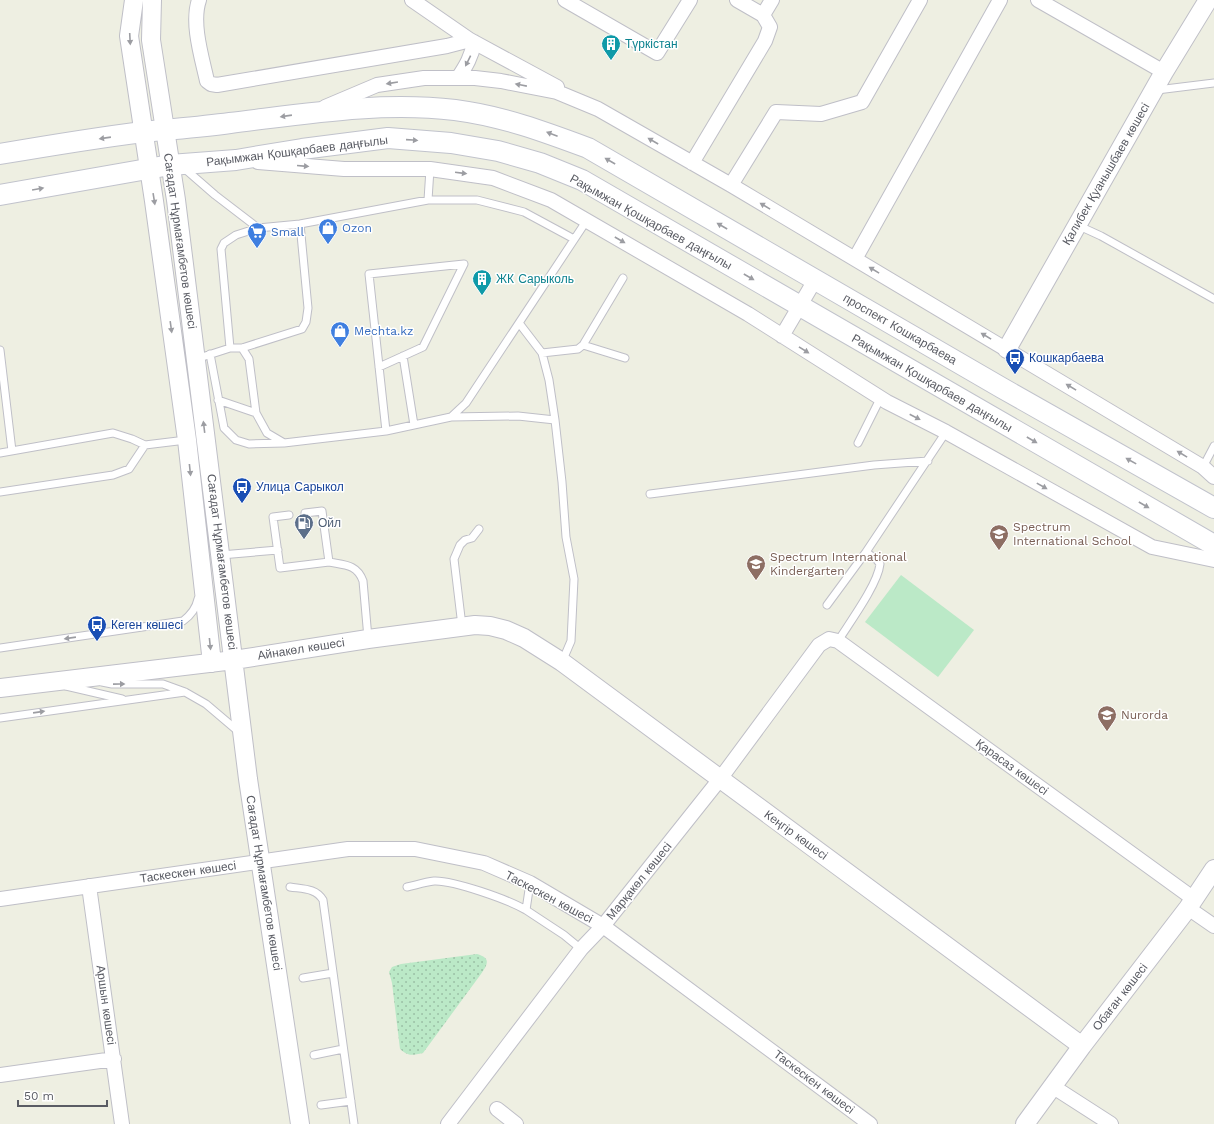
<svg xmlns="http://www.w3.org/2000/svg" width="1214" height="1124" font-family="'Work Sans',sans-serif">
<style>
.grass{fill:url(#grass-dots)}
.pitch{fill:#bbe9c7}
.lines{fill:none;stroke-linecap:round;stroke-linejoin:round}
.service-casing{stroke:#bfbfc7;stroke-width:9}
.minor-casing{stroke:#bfbfc7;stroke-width:16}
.tertiary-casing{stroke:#bfbfc7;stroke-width:20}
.secondary-casing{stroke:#c1c3cc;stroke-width:22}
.service{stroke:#fff;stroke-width:7}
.minor{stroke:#fff;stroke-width:14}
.tertiary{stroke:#fff;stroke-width:18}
.secondary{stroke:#fff;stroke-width:20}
.oneway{fill:#9c9da2}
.labels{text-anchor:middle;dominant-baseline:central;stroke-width:3;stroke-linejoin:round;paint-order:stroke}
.culture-label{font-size:12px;fill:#0d838f;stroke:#fff;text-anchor:start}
.street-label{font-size:12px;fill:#5a5c64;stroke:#fff}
.shop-label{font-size:12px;fill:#366cbe;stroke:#fff;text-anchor:start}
.transit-label{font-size:12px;fill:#164399;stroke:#fff;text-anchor:start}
.service-label{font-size:12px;fill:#4e5e75;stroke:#fff;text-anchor:start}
.education-label{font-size:12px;fill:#785e54;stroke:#fff;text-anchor:start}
</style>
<defs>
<pattern id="grass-dots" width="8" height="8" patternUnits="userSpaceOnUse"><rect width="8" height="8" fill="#bbe9c7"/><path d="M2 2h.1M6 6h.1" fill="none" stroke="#9bc0a5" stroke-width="1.8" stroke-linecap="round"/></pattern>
</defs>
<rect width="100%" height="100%" fill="#eeefe2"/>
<path class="grass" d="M477,954C491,958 488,964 481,974L423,1053C412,1055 409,1057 400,1049L392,983L389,972L392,967L401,964Z"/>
<path class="pitch" d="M901,575L974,630L938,677L865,622Z"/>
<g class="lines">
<defs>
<path id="service" d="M1157,90L1214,83
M184,168L215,195L258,228
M428,200L430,169
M1077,225L1101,236L1214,299
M519,323L542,353L549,380L555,420
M583,345L625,358
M230,348L221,249L224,243L236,235L258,228L300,224L428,200H477L524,212L574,239
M242,348L249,359L256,413L267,433L284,443L386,431L369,274L464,264L423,347L379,367
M0,350L12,451
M542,353L578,349L583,345L623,278
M210,354L224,428L236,440L249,444L284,443
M403,356L414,425
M196,359L230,348H242L302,329L306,322L308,308L300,224
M218,400L256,413
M451,417L518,416L555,420L562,482L566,537L574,579L571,641L562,662
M386,431L451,417L466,403L587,220
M858,443L881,397
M0,453L113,433L132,439L145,445L186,440
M1203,467L1214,446
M0,492L113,475L129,469L145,445
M650,494L874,465L928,461
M289,515L273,517L280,568L329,562L322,511L305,513
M221,555L278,550
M329,562C344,565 357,564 363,581L368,638
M827,605L866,552L946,432
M462,626L454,559L460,545L465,540L472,538L479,529
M838,641C850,622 878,584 880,564L877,560L866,552
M0,648L183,621C191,615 196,609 198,599
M102,682L112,684H163L185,692L206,704L239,732
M66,686L122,699
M0,718L185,692
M290,887C303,889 316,888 323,900L354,1124
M407,887C416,885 425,882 434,881C453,880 509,900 526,910L530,883
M526,910L564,935L581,949
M303,978L333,973
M314,1055L343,1049
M321,1105L351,1101"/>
<path id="minor" d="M199,0C191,23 202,58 207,81L211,84L217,85L447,46L470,40
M412,0L470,40L557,87
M565,0L657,53L690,0
M737,0L763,15
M1038,0L1164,72
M458,78C466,66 472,56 474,42
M325,107L377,85L424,78H475L501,81L557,92L598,109L731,185L1203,467L1214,477
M258,162L344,169H430L493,178L551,200L748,314L887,402L946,432L1152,547L1214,560
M692,163L765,41L770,27L763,15L772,0
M731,185L776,112L821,114L862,102L920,0
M855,259L1000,0
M782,336L815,280
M89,886L122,1124
M0,899L348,849H415L484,863L530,883L603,926L870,1124
M1188,908L1214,926
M0,1075L114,1059
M1052,1086L1111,1124
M497,1109L516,1124
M448,1124L581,949L603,926L720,779L819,645L829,639L838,641L1194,899"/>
<path id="tertiary" d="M134,0L129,36L154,201L187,440L212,663
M152,0L151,40L176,200L248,779L300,1124
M1007,349L1164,72L1208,0
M0,688L234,660L368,639L475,625L490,626L506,630L524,638L562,662L1082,1046
M1025,1124L1082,1046L1188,908L1214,869"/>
<path id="secondary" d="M0,154C47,146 95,138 143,132C172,129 201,127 230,123C305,114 380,101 455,110C502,116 545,132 588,148L1002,388L1214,508
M0,195L170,165L236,160L302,149L388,138L451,143L498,151L540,163L582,180L1214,545"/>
</defs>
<use href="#service" class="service-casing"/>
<use href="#minor" class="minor-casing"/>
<use href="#tertiary" class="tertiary-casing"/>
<use href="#secondary" class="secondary-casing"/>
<use href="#service" class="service"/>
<use href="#minor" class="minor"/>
<use href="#tertiary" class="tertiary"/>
<use href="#secondary" class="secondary"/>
</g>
<defs><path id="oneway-solid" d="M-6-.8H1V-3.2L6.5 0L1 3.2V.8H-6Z"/></defs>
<g class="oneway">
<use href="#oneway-solid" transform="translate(130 39) rotate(87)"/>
<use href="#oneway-solid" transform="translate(468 61) rotate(116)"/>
<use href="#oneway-solid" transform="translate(392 83) rotate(171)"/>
<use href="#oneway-solid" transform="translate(521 85) rotate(-169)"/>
<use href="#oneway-solid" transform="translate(286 116) rotate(172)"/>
<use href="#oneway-solid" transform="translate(552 134) rotate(-159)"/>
<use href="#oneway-solid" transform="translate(105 138) rotate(172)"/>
<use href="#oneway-solid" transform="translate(412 140) rotate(4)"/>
<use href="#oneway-solid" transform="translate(653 141) rotate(-150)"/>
<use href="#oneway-solid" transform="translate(610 161) rotate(-150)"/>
<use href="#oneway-solid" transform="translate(303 166) rotate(5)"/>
<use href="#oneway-solid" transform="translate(461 173) rotate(7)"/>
<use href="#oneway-solid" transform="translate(38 189) rotate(-10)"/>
<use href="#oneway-solid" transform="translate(154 199) rotate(81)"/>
<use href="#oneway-solid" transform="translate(765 206) rotate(-149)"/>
<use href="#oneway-solid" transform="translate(722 226) rotate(-150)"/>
<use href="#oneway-solid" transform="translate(620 240) rotate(30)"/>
<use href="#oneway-solid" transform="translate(874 270) rotate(-149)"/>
<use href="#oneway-solid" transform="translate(749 277) rotate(30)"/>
<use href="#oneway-solid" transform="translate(171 327) rotate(82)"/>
<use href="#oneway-solid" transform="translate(986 336) rotate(-149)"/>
<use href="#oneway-solid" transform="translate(804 350) rotate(32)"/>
<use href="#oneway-solid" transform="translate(1071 387) rotate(-149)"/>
<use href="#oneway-solid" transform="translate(915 417) rotate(27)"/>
<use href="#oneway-solid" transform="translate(204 427) rotate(-97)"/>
<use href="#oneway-solid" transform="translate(1032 440) rotate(30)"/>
<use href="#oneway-solid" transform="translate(1182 454) rotate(-149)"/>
<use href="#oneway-solid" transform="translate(1131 461) rotate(-151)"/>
<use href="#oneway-solid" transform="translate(190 470) rotate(84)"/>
<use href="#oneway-solid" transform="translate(1042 486) rotate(29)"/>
<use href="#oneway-solid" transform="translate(1144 505) rotate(30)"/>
<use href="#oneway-solid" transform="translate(70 638) rotate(172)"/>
<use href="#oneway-solid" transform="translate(210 644) rotate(84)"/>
<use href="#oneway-solid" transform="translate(119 684) rotate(-1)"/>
<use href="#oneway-solid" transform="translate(39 712) rotate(-8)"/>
</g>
<defs>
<symbol id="building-pin" viewBox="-11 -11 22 30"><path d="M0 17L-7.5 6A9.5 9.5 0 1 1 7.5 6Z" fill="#0f9aa8" stroke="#fff"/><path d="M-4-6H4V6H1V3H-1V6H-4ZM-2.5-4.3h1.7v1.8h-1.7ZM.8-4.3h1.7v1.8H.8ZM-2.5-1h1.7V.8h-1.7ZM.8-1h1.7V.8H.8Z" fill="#fff"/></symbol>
<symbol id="shop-pin" viewBox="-11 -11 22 30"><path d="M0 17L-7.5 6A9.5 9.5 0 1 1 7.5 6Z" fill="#3f7fe0" stroke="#fff"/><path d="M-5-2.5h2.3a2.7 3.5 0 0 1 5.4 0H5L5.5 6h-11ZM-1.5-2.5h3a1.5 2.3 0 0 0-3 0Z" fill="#fff"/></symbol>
<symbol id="supermarket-pin" viewBox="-11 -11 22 30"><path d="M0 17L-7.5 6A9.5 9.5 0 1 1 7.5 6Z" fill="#3f7fe0" stroke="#fff"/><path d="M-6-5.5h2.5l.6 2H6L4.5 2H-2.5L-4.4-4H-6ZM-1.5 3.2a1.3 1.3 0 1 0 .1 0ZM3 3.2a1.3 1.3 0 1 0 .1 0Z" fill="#fff"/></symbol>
<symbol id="bus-pin" viewBox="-11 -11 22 30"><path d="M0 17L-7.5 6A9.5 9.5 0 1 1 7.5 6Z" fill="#1a4fb4" stroke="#fff"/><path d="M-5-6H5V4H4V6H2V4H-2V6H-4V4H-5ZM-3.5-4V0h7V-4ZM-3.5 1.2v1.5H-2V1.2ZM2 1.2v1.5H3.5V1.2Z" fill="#fff"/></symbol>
<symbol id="fuel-pin" viewBox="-11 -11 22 30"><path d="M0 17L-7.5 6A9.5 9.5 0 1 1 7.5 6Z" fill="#5c6f8a" stroke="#fff"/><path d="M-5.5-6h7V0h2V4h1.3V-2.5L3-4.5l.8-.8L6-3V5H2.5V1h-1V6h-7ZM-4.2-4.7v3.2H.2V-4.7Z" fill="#fff"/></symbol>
<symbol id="school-pin" viewBox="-11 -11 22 30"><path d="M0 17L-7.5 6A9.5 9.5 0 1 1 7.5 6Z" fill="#8d6e63" stroke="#fff"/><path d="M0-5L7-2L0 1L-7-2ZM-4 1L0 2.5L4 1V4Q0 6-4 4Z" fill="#fff"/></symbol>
</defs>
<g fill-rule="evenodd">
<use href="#building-pin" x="600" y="33" width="22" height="30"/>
<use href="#shop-pin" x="317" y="217" width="22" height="30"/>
<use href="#supermarket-pin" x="246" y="221" width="22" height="30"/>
<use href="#building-pin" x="471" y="268" width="22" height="30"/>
<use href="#shop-pin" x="329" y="320" width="22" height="30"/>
<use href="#bus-pin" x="1004" y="347" width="22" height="30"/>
<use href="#bus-pin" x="231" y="476" width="22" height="30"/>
<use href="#fuel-pin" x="293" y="512" width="22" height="30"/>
<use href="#school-pin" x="988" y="523" width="22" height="30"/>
<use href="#school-pin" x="745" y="553" width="22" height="30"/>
<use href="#bus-pin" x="86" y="614" width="22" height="30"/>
<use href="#school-pin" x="1096" y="704" width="22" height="30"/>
</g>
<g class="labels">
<g class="culture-label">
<text x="625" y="44">Түркістан</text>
<text x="496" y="279">ЖК Сарыколь</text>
</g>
<g class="street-label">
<text transform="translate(297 151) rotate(-7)">Рақымжан Қошқарбаев даңғылы</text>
<text transform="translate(1106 174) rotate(-60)">Қалибек Қуанышбаев көшесі</text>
<text transform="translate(651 222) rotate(29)">Рақымжан Қошқарбаев даңғылы</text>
<text transform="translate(180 241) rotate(82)">Сағадат Нұрмағамбетов көшесі</text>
<text transform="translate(900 329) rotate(30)">проспект Кошкарбаева</text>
<text transform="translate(932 383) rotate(30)">Рақымжан Қошқарбаев даңғылы</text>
<text transform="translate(222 562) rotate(83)">Сағадат Нұрмағамбетов көшесі</text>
<text transform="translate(301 649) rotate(-9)">Айнакөл көшесі</text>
<text transform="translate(1012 767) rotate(36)">Қарасаз көшесі</text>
<text transform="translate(796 835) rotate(36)">Кеңгір көшесі</text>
<text transform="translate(188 872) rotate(-8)">Таскескен көшесі</text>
<text transform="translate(639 881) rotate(-51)">Марқакөл көшесі</text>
<text transform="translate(264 883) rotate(81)">Сағадат Нұрмағамбетов көшесі</text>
<text transform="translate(549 897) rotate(28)">Таскескен көшесі</text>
<text transform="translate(1120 997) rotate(-52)">Обаған көшесі</text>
<text transform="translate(106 1005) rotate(82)">Аршын көшесі</text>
<text transform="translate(814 1082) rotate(37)">Таскескен көшесі</text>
</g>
<g class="shop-label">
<text x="342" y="228">Ozon</text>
<text x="271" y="232">Small</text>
<text x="354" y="331">Mechta.kz</text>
</g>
<g class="transit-label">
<text x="1029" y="358">Кошкарбаева</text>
<text x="256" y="487">Улица Сарыкол</text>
<text x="111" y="625">Кеген көшесі</text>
</g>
<g class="service-label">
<text x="318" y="523">Ойл</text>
</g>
<g class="education-label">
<text x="1013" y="527">Spectrum<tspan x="1013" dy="14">International School</tspan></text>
<text x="770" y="557">Spectrum International<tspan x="770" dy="14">Kindergarten</tspan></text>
<text x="1121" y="715">Nurorda</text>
</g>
</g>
<path d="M18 1100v6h89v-6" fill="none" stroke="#5a5c64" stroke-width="2"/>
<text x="24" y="1100" font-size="12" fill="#5a5c64" stroke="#ffffff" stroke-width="3" paint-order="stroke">50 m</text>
</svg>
